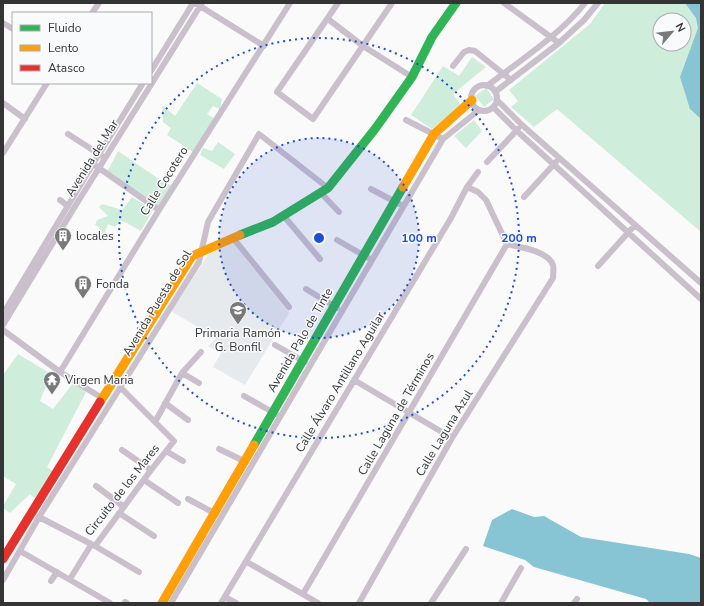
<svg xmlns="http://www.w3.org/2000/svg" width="704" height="606" font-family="'Nunito Sans',sans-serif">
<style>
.built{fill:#e7eaed}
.green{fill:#cfeddb;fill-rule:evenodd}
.water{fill:#87c5d4}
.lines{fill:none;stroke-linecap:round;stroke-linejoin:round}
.street{stroke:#cac0cb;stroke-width:6}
.fast{stroke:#30b455;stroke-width:9}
.slow{stroke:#ff9f0a;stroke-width:9}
.jam{stroke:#e5322d;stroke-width:9}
.ring{fill:none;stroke:#1d4ed8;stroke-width:2;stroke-dasharray:2 4}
.labels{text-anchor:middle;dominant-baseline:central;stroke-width:3;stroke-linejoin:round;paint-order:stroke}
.street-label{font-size:12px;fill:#343435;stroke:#f9fafb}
.poi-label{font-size:12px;fill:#343435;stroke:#f9fafb;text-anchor:start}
.centre{fill:#1d4ed8;stroke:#f9fafb;stroke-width:2}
.ring-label{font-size:12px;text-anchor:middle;font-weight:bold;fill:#1d4ed8;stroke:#f9fafb;stroke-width:3;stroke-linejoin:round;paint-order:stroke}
</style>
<rect width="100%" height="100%" fill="#fafafa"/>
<path class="built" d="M233,243L289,313L245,385L213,367L221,353L208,346L216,338L171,311L208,255Z"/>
<path class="green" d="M605,3H701V232L557,109L534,127L511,107L518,101L509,90L590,24ZM660,20H684V44H660Z
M472,57L486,67L453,94L461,105L432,129L411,115L443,66L459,76Z
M197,83L222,99L220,109L213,106L207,114L215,119L193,152L167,135L171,128L163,122L162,105L175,116Z
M486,88L494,99L484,107L475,96Z
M474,120L482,131L466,148L454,136Z
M218,142L235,154L224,169L200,155L203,148L212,151Z
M118,151L166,184L174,185L159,209L106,174Z
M132,197L153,210L141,231L121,220L115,227L108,224L105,232L109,234L103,242L99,239L97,233L100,228L95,225L97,220L108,216L99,207L102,204L122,210Z
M18,354L51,374L40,401L53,409L74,382L86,392L47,467L53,471L37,500L30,494L10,513L3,508V506L16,484L3,476V375Z"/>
<path class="water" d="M685,3H701V119L690,109L680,77L698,28L696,18Z
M512,509L534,517L544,516L581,537L689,554L701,558V603H650L646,599L534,567L525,560L483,546L492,520Z"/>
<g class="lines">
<path class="street" d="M195,3L264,46
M338,3L277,92L313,119L392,3
M504,3L559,43
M92,13L99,3
M328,19L363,46L412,77
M3,23L13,29
M453,66L464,52L469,50L475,51L511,80
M151,71L193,3
M471 98a13 13 0 1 1 26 0a13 13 0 1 1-26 0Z
M487,86C518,62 561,34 585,3
M495,92L559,43L584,20L598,3
M497,100L522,125L701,283
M3,103L25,119
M493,107L517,131L701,299
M406,120L443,139
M68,134L102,156
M3,153L47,83
M487,162L518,129
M96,166L159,210
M467,187L478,192L486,200L507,244
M371,189L403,206
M320,192L339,212
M524,197L556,162
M60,200L68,206
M283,215L320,259
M233,238L289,307
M337,240L372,260
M598,266L635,225
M306,289L337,308
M3,314L93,164L143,83
M3,325L74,208L202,3
M3,330L60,372L102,398
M275,345L305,362
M60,372L159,210L290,3
M182,373L199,383
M354,380L452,438
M244,396L276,414
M165,403L188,420
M155,422L182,373L201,352
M219,449L246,462
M122,450L151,470
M166,451L183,461
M144,480L178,503
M96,486L124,507
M188,499L216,514
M119,513L154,536
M39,517L95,546L139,572
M95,546L151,470L174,441L120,387
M20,551L110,603
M247,562L318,603
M70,579L91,545
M3,580L39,517L199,262L208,222L259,134L328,188
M51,581L57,572
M303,594L507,244
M225,597L236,603
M125,602L127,603
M171,603L443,139L479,110
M221,603L451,218L467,187L478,172
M359,603L452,438L553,278C553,274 554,269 553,265C548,251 520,247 507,244
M431,603L466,549
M501,603L521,568
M574,603L577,599"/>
<path class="fast" d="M240,235L273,222L328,188L375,129L412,77L432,37L456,3
M254,445L403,187"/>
<path class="slow" d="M403,187L434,134L472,100
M100,402L192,256L240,235
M162,603L254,445"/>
<path class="jam" d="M3,559L100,402"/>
</g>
<circle cx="319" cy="238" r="100" fill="#1d4ed8" fill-opacity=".12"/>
<g class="ring">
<circle cx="319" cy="238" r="100"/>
<circle cx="319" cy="238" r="200"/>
</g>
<defs>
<symbol id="building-pin" viewBox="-11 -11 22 30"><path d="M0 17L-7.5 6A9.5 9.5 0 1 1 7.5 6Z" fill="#79797a" stroke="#f9fafb"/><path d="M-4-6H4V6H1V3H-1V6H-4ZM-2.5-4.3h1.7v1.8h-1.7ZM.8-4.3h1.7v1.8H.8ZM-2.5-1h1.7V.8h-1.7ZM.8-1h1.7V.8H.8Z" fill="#fff"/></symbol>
<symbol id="school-pin" viewBox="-11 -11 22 30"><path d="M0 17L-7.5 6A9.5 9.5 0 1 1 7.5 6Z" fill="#79797a" stroke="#f9fafb"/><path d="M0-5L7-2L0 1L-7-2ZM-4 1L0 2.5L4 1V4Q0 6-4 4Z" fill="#fff"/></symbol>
<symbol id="temple-pin" viewBox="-11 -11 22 30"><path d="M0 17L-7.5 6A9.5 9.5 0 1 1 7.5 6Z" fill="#79797a" stroke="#f9fafb"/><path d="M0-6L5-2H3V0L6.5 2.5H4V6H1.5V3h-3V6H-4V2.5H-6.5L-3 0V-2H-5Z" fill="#fff"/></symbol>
</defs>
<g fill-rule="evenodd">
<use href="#building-pin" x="53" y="226" width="20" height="27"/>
<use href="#building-pin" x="73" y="274" width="20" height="27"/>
<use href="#school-pin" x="228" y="300" width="20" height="27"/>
<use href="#temple-pin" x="42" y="370" width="20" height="27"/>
</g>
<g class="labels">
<g class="street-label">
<text transform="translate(92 158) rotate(-58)">Avenida del Mar</text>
<text transform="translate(164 181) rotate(-58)">Calle Cocotero</text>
<text transform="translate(157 303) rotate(-59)">Avenida Puesta de Sol</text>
<text transform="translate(300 340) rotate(-60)">Avenida Palo de Tinte</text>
<text transform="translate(340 382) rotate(-59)">Calle Álvaro Antillano Aguilar</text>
<text transform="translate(396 414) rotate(-60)">Calle Laguna de Términos</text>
<text transform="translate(444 433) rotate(-59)">Calle Laguna Azul</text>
<text transform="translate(122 490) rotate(-52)">Circuito de los Mares</text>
</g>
<g class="poi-label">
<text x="76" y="236">locales</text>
<text x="96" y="284">Fonda</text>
<text x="238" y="333" text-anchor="middle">Primaria Ramón<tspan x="238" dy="14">G. Bonfil</tspan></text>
<text x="65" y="380">Virgen Maria</text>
</g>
</g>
<circle cx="319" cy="238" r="6" class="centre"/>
<g class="ring-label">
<text x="419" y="242">100 m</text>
<text x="519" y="242">200 m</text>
</g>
<rect width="704" height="606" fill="none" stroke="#343435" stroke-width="8"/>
<rect x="12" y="12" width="140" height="72" fill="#f9fafb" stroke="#aaabac"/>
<rect x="20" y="25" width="20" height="6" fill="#30b455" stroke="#aaabac"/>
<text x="48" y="32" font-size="12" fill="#343435">Fluido</text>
<rect x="20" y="45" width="20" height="6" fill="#ff9f0a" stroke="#aaabac"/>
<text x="48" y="52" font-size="12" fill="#343435">Lento</text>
<rect x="20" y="65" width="20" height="6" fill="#e5322d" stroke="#aaabac"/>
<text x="48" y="72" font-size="12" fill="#343435">Atasco</text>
<g transform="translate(672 32) rotate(62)"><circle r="19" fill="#f9fafb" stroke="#aaabac"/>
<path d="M0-3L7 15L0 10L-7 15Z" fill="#79797a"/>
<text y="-6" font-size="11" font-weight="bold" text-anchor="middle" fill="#343435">N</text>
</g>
</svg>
